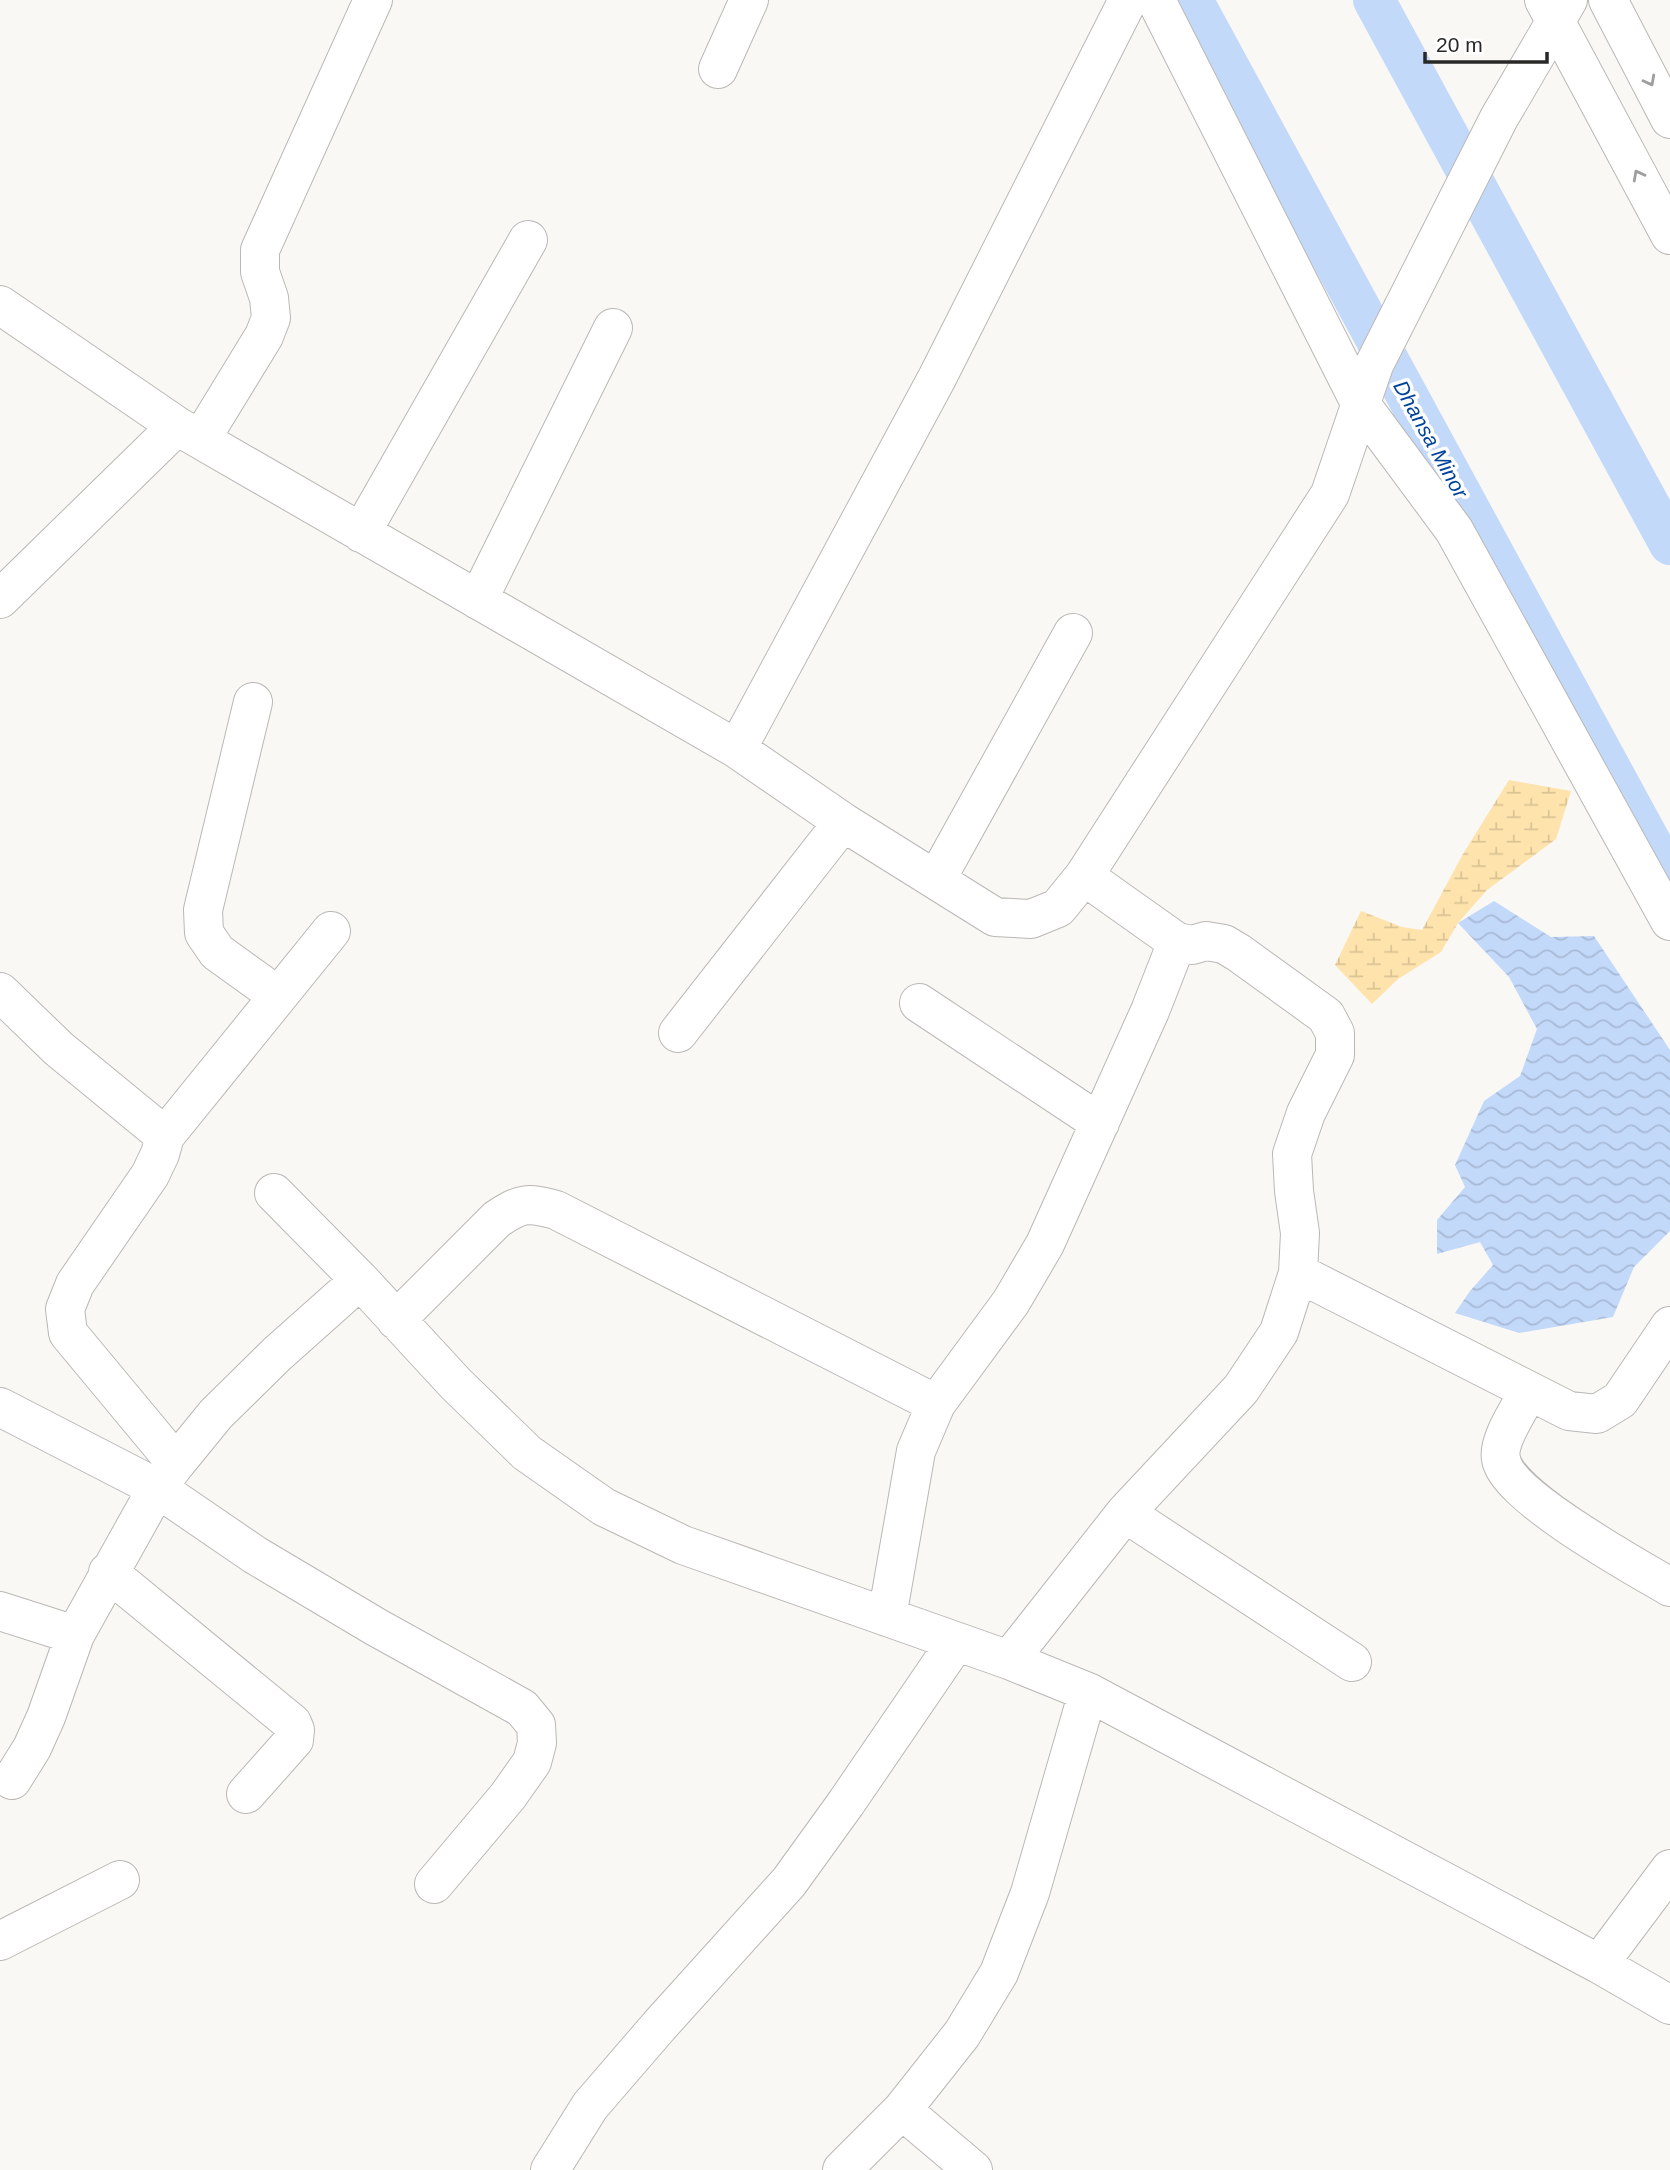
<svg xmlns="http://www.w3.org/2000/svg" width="1670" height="2170" font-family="Helvetica,sans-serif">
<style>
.wetland{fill:url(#wetland-marsh)}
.water{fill:url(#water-waves)}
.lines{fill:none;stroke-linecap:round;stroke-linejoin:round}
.canal{stroke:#c3d9fa;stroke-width:42}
.minor-casing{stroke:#bab8b6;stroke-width:40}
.secondary-casing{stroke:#bab8b6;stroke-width:40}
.minor{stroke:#fff;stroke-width:38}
.secondary{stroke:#fff;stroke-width:38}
.oneway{stroke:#9e9e9e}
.labels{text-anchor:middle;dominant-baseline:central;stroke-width:7;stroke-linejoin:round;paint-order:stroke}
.water-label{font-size:21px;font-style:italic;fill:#00439c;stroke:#fff}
</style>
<defs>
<pattern id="wetland-marsh" width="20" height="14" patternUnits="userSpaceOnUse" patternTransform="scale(1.75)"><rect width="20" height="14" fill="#fee3ac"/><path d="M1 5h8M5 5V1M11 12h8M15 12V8" fill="none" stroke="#dac394"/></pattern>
<pattern id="water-waves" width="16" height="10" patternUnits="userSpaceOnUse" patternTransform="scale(1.75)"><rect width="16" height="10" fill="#c3d9fa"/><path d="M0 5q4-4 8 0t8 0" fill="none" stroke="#a8bad6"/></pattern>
</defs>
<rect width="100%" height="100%" fill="#f9f8f5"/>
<path class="wetland" d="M1509,780L1571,791L1556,839L1487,890L1458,923L1441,952L1398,979L1372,1004L1335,965L1361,911L1402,927L1422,930L1463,854Z"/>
<path class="water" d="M1494,901L1551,937L1594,936L1670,1050V1231L1634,1267L1613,1317L1519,1333L1455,1313L1470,1291L1493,1265L1480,1242L1437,1254V1220L1465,1187L1455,1165L1484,1101L1520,1076L1537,1029L1509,977L1458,923Z"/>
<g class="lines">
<path class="canal" d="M1192,0L1670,879
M1374,0L1670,544"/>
<defs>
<path id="minor" d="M1156,0L1360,403L1454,530L1670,921
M718,69L749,0
M0,305L177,426L737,749L843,822L995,917L1031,919L1058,908L1084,876L1330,494L1374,365L1499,118L1568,0
M201,439L264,336L271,318L269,298L260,272V250L373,0
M361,533L528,240
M0,599L177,426
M478,600L613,328
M253,702L203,910L204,933L217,952L278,996
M737,749L937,378L1128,0
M936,880L1073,633
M0,992L59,1049L165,1136
M919,1003L1100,1123
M678,1033L843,822
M274,1193L360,1280L456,1384L527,1453L604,1507L683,1545L1009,1660L1088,1692L1599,1964L1670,2005
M1298,1273L1569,1411L1597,1414L1620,1400L1670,1326
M396,1320L497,1219C521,1203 527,1202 556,1210L936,1404
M1529,1391C1520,1408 1497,1441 1501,1459C1507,1496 1636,1567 1670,1587
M0,1407L157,1488L255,1555L376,1627L522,1708L536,1725L537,1743L532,1762L508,1796L434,1884
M176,1463L68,1333L65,1309L75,1284L150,1175L160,1154L165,1136L331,931
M1125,1513L1352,1662
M108,1572L292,1723L295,1730L294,1740L246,1794
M0,1611L75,1635L157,1488L176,1463L216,1414L277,1354L360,1280
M887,1617L916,1451L936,1404L1011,1302L1045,1244L1150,1011L1177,942
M1009,1660L1125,1513L1241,1389L1279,1332L1298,1273L1300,1233L1294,1191L1292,1154L1306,1113L1335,1055V1033L1326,1016L1239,953L1224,944L1206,941L1192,945L1177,942L1084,876
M12,1780L32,1748L46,1717L75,1635
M0,1941L120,1880
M1599,1964L1670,1869
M902,2110L973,2170
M550,2170L590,2106L659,2026L789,1882L846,1803L956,1642
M842,2170L902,2110L962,2034L999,1973L1030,1893L1088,1692"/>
<path id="secondary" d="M1544,0L1670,235
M1608,0L1670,119"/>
</defs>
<use href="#minor" class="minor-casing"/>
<use href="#secondary" class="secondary-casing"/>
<use href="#minor" class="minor"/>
<use href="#secondary" class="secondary"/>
</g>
<defs><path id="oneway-chevron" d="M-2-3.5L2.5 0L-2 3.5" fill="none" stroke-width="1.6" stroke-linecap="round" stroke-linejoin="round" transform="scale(1.75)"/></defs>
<g class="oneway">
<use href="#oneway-chevron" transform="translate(1650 81) rotate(62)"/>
<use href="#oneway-chevron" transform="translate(1638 175) rotate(-118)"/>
</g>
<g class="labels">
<g class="water-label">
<text transform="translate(1431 439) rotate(61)">Dhansa Minor</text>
</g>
</g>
<path d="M1425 52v10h122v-10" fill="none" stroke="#282827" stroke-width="3.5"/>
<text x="1436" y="52" font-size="21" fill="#282827" stroke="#ffffff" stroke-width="5" paint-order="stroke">20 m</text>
</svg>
